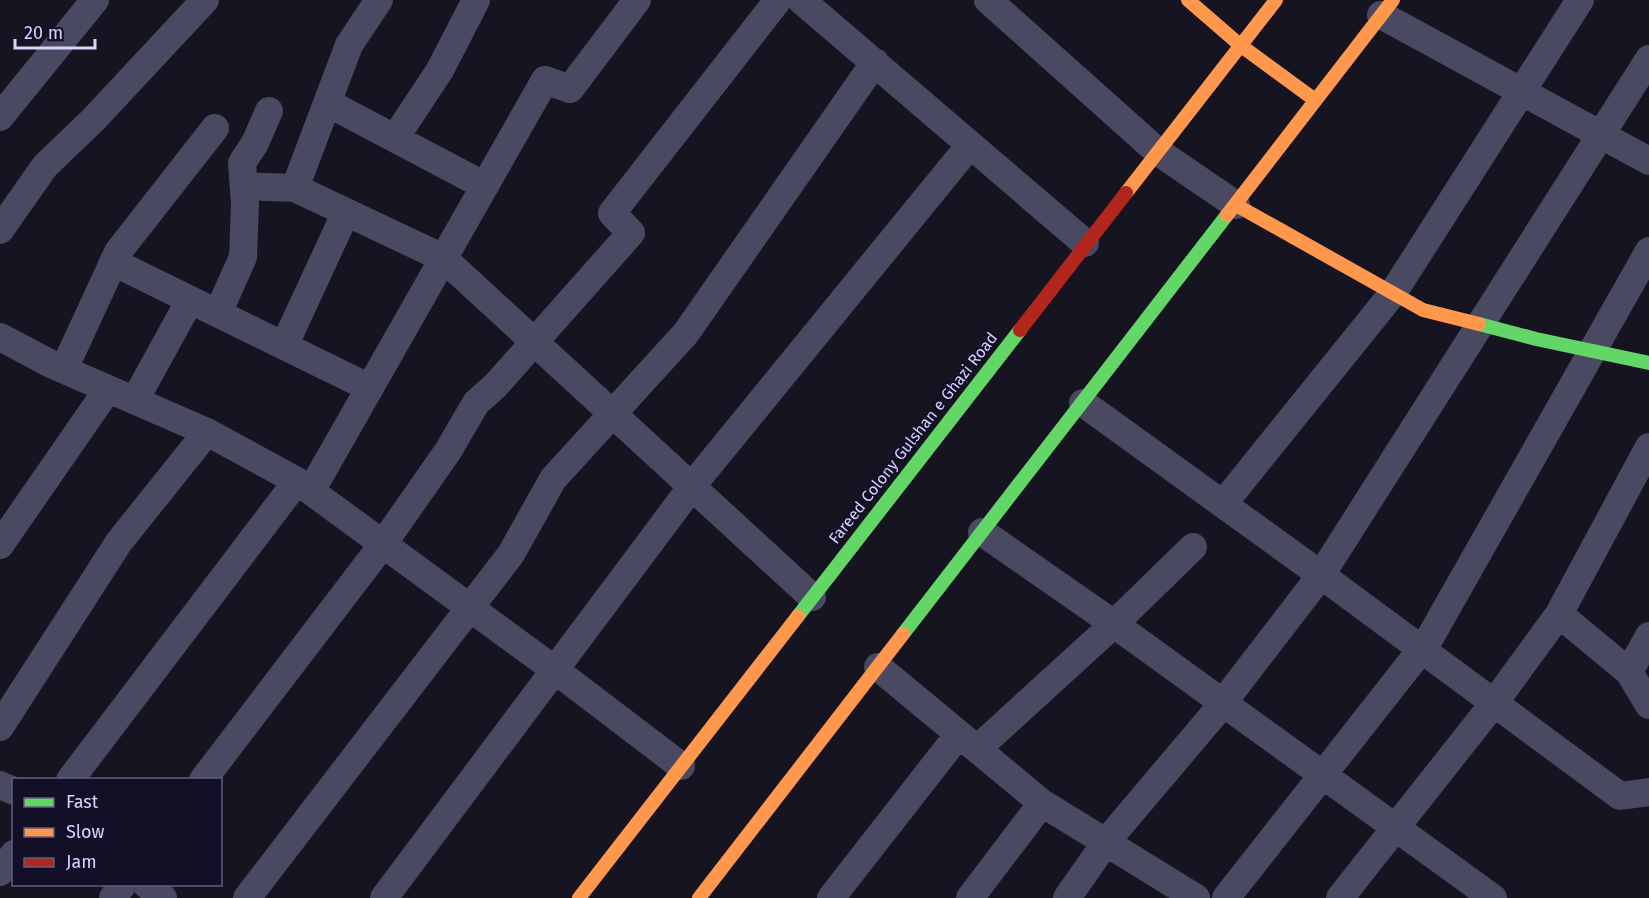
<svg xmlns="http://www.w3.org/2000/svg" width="1649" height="898" font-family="'Fira Sans',sans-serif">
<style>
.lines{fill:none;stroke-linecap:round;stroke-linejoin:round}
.street{stroke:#4a4962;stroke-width:28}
.fast{stroke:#63d668;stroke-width:14}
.slow{stroke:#ff974d;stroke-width:14}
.jam{stroke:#b3261e;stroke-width:14}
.labels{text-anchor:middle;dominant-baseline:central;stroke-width:5;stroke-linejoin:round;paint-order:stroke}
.street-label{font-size:16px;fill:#d9d4ff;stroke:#130f26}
</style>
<rect width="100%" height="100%" fill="#161421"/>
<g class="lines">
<path class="street" d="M801,0L1085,243
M988,0L1157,151L1236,205
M1381,15L1649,161
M328,103L485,186
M0,117L95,0
M395,138L440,70L476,0
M244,186L295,188L443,258L812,597
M295,188L349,45L379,0
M0,230L45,166L93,120L205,0
M113,262L370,388
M218,313L243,257L245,205L242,163L255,143L269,111
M0,337L53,365L207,432L297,481L555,670L681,766
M284,346L346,212
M64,369L118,252L215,128
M135,400L190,300
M1083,403L1321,575L1620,796L1649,792
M311,491L545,80L570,89L637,0
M1223,504L1393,293L1580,0
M982,532L1114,624L1493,898
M0,545L108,389
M1559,614L1629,672L1649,705
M878,667L1042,803L1196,898
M1629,672L1649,636
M0,727L119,542L207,432
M977,749L1114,624L1193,547
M70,780L297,481
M203,780L383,544L448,451L476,403L496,385L631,233L612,213L778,0
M0,785L14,791
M0,872L14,854
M146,884L163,898
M113,898L123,884
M247,898L511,554L553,479L686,333L875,62
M384,898L696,481L970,145
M831,898L959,734
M970,898L1042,803
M1067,898L1106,842L1215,713L1321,575L1649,59
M1226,898L1428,641L1649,251
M1340,898L1494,703L1559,614L1649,447"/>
<path class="fast" d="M1479,324L1536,339L1649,363
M798,616L1020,330
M903,634L1227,215"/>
<path class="slow" d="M1188,0L1240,45L1315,100
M1126,193L1276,0
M1236,205L1423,310L1479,324
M1227,215L1393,0
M579,898L798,616
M699,898L903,634"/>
<path class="jam" d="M1020,330L1126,193"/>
</g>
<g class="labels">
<g class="street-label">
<text transform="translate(913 438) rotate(-52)">Fareed Colony Gulshan e Ghazi Road</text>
</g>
</g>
<rect x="12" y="778" width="210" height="108" fill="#130f26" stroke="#625e7d" stroke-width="1.5"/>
<rect x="24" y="798" width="30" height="9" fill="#63d668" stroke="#625e7d" stroke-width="1.5"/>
<text x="66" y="808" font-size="18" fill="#d9d4ff">Fast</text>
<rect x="24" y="828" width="30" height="9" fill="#ff974d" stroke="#625e7d" stroke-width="1.5"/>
<text x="66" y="838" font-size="18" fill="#d9d4ff">Slow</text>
<rect x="24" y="858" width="30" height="9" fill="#b3261e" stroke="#625e7d" stroke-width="1.5"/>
<text x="66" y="868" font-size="18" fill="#d9d4ff">Jam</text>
<path d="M15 39v9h80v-9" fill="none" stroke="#d9d4ff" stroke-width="3"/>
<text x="24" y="39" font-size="18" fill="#d9d4ff" stroke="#130f26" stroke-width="4.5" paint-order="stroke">20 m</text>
</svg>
